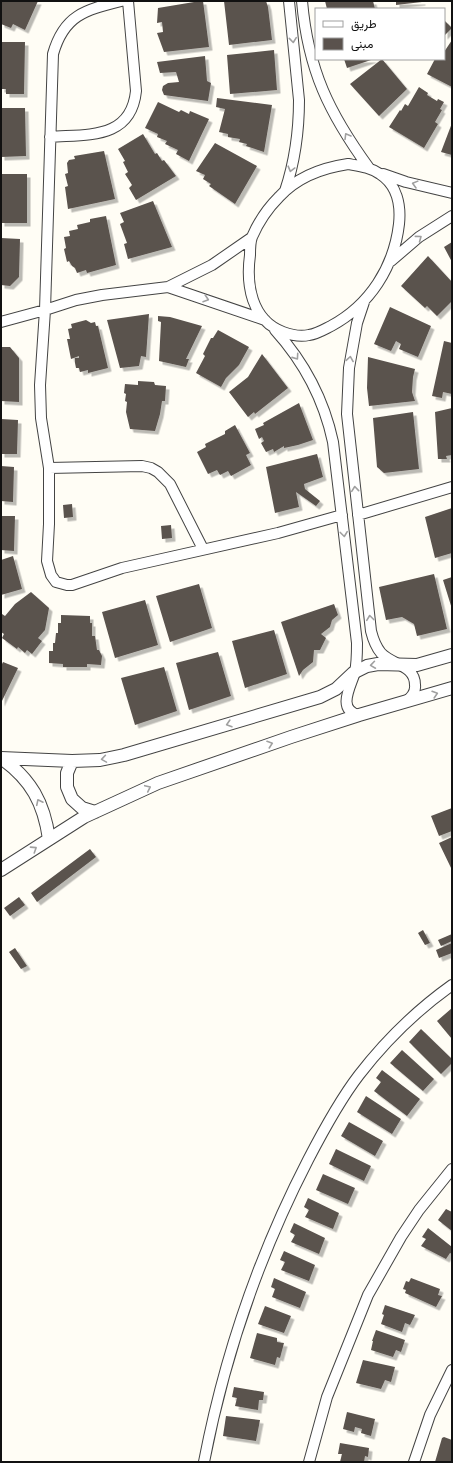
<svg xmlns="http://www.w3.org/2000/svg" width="453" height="1463" font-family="'PT Serif',Vazirmatn,serif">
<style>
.building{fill:#5a524d;filter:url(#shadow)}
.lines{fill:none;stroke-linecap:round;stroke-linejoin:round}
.minor-casing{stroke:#444;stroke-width:12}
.tertiary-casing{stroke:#444;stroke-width:14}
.minor{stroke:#fff;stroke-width:10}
.tertiary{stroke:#fff;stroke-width:12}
.oneway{stroke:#a0a0a0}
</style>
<defs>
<filter id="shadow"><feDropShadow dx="3.5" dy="3.5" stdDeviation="0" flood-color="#0004"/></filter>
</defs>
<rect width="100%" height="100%" fill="#fffdf5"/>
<path class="building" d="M1,1H38L25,30L13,24L11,28L1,24Z
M200,1H203L209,47L164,52L157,33L163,32L162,22L157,23L158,8Z
M224,1H266L268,7L272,40L229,45Z
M325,1H373L375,9H327Z
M396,1H422V2L396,5Z
M444,20L452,28L444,36Z
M452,40V87L427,74L435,59H444V52Z
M1,42H25L24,94H6V89H1Z
M274,50L277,90L230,94L227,55Z
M205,56L207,81L211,83L208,101L164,95L162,90L163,86L168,83L179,82L176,72L160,73L157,62Z
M344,59H374L347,68Z
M382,59L407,89L379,116L350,84Z
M419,87L428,93L427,95L437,101L438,99L444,102L440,109L442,110L435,122L438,124L424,148L389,127L400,110L401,111L405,104L408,106Z
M217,98L272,105L264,152L246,146L247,144L239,142L240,139L228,137V134L219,132L225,109L216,107Z
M158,102L179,112L181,110L189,114L190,111L209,119L189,161L176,154L178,150L165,144L167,141L157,137L158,134L145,128Z
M1,108H25L26,156L1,157Z
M452,123V155L441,152Z
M143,134L155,154L157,153L162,161L164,160L176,176L136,200L129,188L132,185L125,174L128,172L123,162L125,161L118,149Z
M215,143L257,166L235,204L209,186L211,184L203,179L205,175L196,171Z
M104,151L115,199L68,209L65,187L68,186L65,174L68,173L67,163L69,160L75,159L74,156Z
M1,174H27V223H1Z
M153,201L172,247L128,259L124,244L127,243L120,224L124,222L120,213Z
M106,216L116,265L87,273L86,270L77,273L75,268L72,266L69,261L67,262L64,249L66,248L64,237L70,236L69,231L78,229L77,225L90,222V219Z
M1,238L20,239L19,277L10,286L1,285Z
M452,242V262L444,247Z
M428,256L452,282V301L437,316L427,306L425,308L401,286Z
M390,307L431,326L418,357L399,349L401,344L396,341L391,351L374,344Z
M149,314L146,357L141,356L139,366L120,368L107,320Z
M158,316L170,317L202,326L186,359H189L186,367L159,361L161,322L158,321Z
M86,320L91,323L95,322L96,326H98L108,368L88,373V370L80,372L79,368H76L75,363V358H79V356L71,359L67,339H70L68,329L72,328L71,324Z
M218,330L249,347L239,365L226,378L221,387L196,373L205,356L203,354L211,338H213Z
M444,341L452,343V394L443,392L442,398L432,396Z
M1,347H10L19,358V402L1,401Z
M262,354L288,388L255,414L254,412L248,417L229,392L248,377Z
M368,357L415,369L413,377L412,392L415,401L369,406L367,388Z
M138,381L154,382L155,385L166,386L165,401H162L160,414L155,431L130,429L126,412L127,402L125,401L126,394L124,393L125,384L138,385Z
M299,403L313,440L298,445L284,448V446L274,452L273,449L266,452L261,443L264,441L262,437L259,439L255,429L264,425L263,423Z
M452,408V455L446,456L447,459H438L435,412Z
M413,412L419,469L384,473L377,467L373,418Z
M1,419L18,420L17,454H1Z
M235,425L250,453L246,455L251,465L231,476L228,471L220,475L217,470L208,474L197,452L206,447L205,444L225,434V431Z
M317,454L323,477L304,484L305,489L320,501L316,506L296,492L299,507L275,513L266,467Z
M1,466L14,467L13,502L1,501Z
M72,504L73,517L64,518L63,505Z
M452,508V553L435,558L425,517Z
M1,516H15L14,551L1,550Z
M171,525L172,538L162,539L161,526Z
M13,556L22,589L1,595V560Z
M434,574L447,629L417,636L414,624L402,617L386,620L379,587Z
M452,577V609L443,580Z
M199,584L212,628L170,642L156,596Z
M31,592L49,608L45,630L38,638L42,641L32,654L27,650L25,653L18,647L17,649L2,638L4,634L1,632L2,614L5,616L15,604Z
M145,600L158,645L115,658L102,612Z
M334,604L338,615L332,620L330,627L321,634L326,638L320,650H314L313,662L303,670L299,676L281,622Z
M61,615L90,616V623H92V636H95L97,650H99L102,656L101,665L87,664V667H63V664L49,663V651H53V643H55L56,633H58V623H61Z
M274,630L287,674L245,688L232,641Z
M218,652L231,696L189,710L176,663Z
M3,662L18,668L1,703V666Z
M164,667L177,711L135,725L121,678Z
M452,808V831L439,836L431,816Z
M452,837V870L439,843Z
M90,849L96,857L37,902L31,893Z
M19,897L25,905L10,916L4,908Z
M423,930L430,943L425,945L418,933Z
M452,934V941L441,946L438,940Z
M452,943V953L439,958L436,950Z
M15,948L27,966L21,969L9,952Z
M452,1008V1039L437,1021Z
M421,1029L452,1059V1063L441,1074L409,1042Z
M402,1050L434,1079L423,1091L390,1063Z
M382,1070L420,1099L407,1116L374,1091L381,1082L376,1078Z
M366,1096L401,1119L392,1134L357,1112Z
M349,1122L383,1141L375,1156L341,1136Z
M336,1149L371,1166L364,1181L329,1164Z
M323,1174L355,1188L348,1204L316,1190Z
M308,1198L339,1213L333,1229L305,1217L309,1210L304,1207Z
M446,1209L452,1212L451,1214L452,1215V1231L438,1220Z
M294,1223L325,1238L319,1254L291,1242L295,1235L290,1232Z
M428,1228L452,1247V1254L450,1253L446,1259L421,1246L426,1239L422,1237Z
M284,1251L315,1265L309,1281L281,1270L285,1262L280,1260Z
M274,1278L306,1292L300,1308L272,1297L275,1289L271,1287Z
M411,1278L440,1289L438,1295L442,1296L436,1307L405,1293L406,1290L403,1289L406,1281L409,1282Z
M385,1305L415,1315L410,1325L405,1323L402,1332L381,1324L384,1315L382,1314Z
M265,1306L291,1316L284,1333L258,1324Z
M376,1330L405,1340L401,1352L396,1350L393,1357L371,1350L373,1341H372Z
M257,1333L277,1338V1342L284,1343L280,1358L277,1357L275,1365L250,1358Z
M363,1360L395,1367L391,1382L385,1380L381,1389L356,1383Z
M234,1387L264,1392L263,1400H259L258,1410L235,1406L237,1398L232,1397Z
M347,1412L375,1419L371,1436L361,1433L362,1429L355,1427L354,1432L343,1429Z
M226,1416L260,1420L256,1441L223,1436Z
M444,1437L452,1440V1462H435L442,1438Z
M340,1443L369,1448L368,1457L365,1456L364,1462H340L342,1454H338Z"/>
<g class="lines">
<defs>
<path id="minor" d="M121,1C85,10 64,15 53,54L45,310L40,385L41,418L49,468V524L47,561L51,575L56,582L67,585H72L122,568L278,533L342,515
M302,1C308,70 329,113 369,168
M50,137C87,134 131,140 136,91L128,1
M348,164C359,166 370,167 380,174C397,185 401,205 399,224C394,267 370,305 331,326C325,329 317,334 309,335C300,337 291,335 283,332C251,320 246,284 250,255C250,249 250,242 252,237C258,223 268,208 279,197C297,177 321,168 348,164Z
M383,174L406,182L452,193
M285,191C295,161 299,132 299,100L289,1
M391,261L419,237L452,216
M168,287L265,320
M364,302L357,323L349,368L347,414L371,631C373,639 376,647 381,653C392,665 415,665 415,685C416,693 411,698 405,702
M1,322L45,310L76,300L102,295L168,287L212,265L251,238
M275,330C304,362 324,400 333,442L357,643C357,653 357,663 355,672C351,686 336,710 359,715
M49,468L142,466L151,468L158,472L170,484L203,549
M358,515L452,487
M204,1462C224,1358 259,1255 308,1160C323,1131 339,1101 359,1075C386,1040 417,1010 452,985
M309,1462L327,1397L368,1295L401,1237L419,1210L452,1169
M414,1462L430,1415L452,1370"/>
<path id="tertiary" d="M1,758L72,761L100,760L124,755L320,697L336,689L353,673L367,666L378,664L417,665L452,655
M1,758C31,779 44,803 49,839
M72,761L67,773V787L72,799L82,808L95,812
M1,870L84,817L158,783L291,737L359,715L452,688"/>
</defs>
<use href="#minor" class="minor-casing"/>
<use href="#tertiary" class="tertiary-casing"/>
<use href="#minor" class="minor"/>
<use href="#tertiary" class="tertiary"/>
</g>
<defs><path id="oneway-chevron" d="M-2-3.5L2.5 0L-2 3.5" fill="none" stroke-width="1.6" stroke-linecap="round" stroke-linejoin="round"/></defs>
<g class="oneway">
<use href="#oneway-chevron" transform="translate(293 40) rotate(84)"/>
<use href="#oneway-chevron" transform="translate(347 136) rotate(-121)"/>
<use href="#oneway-chevron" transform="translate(291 169) rotate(105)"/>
<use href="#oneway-chevron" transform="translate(415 184) rotate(-165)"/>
<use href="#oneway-chevron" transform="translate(419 238) rotate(-37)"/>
<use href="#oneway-chevron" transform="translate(206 299) rotate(18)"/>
<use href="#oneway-chevron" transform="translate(296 357) rotate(55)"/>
<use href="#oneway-chevron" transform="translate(350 359) rotate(-81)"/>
<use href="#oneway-chevron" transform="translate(355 489) rotate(-96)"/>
<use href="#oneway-chevron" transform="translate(344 534) rotate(83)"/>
<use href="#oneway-chevron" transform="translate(370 618) rotate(-97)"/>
<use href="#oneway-chevron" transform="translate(373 665) rotate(172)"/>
<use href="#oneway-chevron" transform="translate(435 694) rotate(-17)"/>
<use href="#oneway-chevron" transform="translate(229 724) rotate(163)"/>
<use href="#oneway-chevron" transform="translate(270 744) rotate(-19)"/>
<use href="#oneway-chevron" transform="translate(104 759) rotate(171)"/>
<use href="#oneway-chevron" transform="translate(148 788) rotate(-25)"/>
<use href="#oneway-chevron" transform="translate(39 802) rotate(-116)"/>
<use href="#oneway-chevron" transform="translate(34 849) rotate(-33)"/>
</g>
<rect width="453" height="1463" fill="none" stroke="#111111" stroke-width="4"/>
<rect x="315" y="8" width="130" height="52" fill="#ffffff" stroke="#a0a0a0"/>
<rect x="323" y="21" width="20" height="6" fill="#ffffff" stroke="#a0a0a0"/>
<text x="351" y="28" font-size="12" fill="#111111">طريق</text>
<rect x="323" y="38" width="20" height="12" fill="#5a524d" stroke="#a0a0a0"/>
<text x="351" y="48" font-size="12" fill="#111111">مبنى</text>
</svg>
